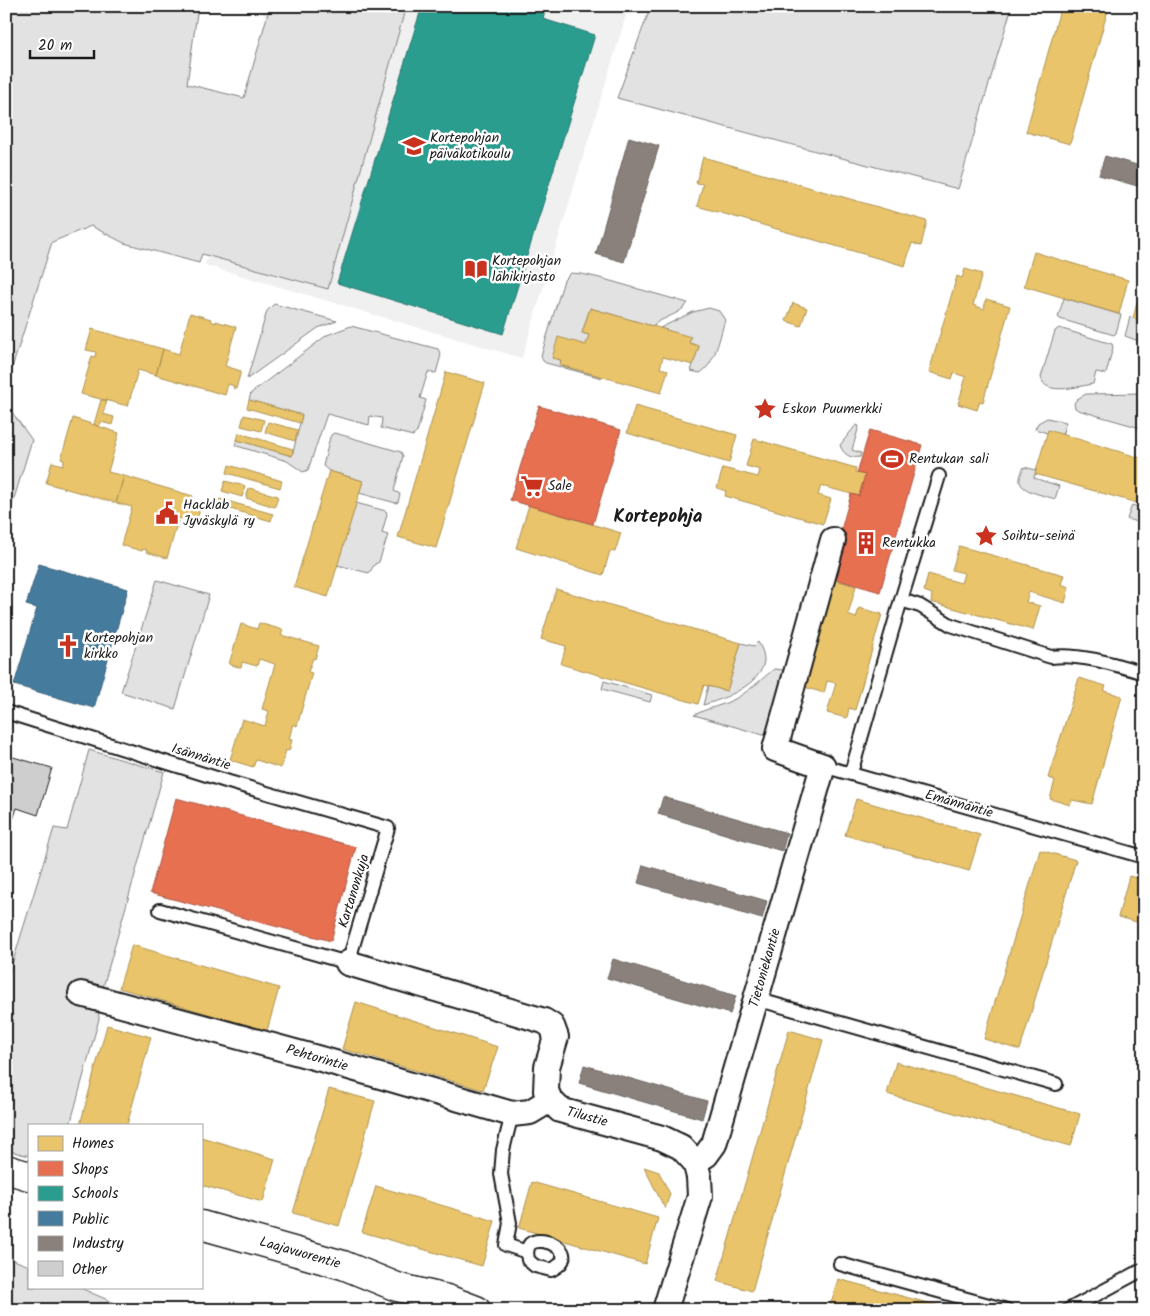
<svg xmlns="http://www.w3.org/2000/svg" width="1150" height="1316" font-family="Kalam,sans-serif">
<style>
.built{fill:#f0f0f0}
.green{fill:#e2e2e2;stroke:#7f7f7f}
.homes{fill:#e9c46a;stroke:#ac9253}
.shops{fill:#e76f51;stroke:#aa5641}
.schools{fill:#2a9d8f;stroke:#26766c}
.public{fill:#457b9d;stroke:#395e76}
.industry{fill:#8a817c;stroke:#69635f}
.building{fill:#cecece;stroke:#1c1c1c}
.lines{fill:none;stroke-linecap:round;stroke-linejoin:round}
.lane-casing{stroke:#1c1c1c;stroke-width:16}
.street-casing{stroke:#1c1c1c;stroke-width:28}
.secondary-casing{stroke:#1c1c1c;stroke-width:31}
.lane{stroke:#fff;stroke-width:12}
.street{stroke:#fff;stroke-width:24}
.secondary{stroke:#fff;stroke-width:28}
.labels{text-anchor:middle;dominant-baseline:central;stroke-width:5;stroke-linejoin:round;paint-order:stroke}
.poi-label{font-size:14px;fill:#1c1c1c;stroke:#fff;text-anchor:start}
.street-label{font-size:14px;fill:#1c1c1c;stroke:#fff}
.district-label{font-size:19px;font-weight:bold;fill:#1c1c1c;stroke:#fff}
</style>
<rect width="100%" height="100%" fill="#fff"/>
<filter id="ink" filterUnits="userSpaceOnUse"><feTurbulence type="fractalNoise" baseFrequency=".02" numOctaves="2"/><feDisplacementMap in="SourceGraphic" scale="10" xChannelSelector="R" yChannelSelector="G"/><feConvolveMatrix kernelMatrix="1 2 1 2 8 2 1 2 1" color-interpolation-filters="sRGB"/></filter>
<g filter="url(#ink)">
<path class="built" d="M255,6H629L522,358L205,265L276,27Z"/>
<path class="green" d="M6,6H198L187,84L244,98L270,6H406L328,289L202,254L199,263L124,243L91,226L52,242L6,387Z
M651,6H1012L958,189L617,98Z
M571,273L582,274L600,278L688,303C680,315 663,317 652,326L590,308L582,333L589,335L586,345L552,358L561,360L560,365L603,377L602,378L546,363L543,361L541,356L564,280Z
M1064,298L1121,315L1116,333L1114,335L1060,319L1058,317Z
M274,304L337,321L318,328L247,379L267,311Z
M709,308L719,311L725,320C720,336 715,365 700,373L691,371L699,346L689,343L691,338L660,328L693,312Z
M1130,317L1144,321V343L1125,336Z
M351,326L438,349L441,355L436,373L428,372L420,398L426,400L417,432L413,436L381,428L382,418L370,416L369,425L327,414L308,470L303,472L287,461L237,446L235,445L237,440L292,456L302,415L249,400L251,393L327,335Z
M1059,328L1112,344L1113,347L1106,374L1096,372L1093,384C1079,386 1044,397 1041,377L1055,331Z
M1144,393V429L1078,410L1075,408L1074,403L1077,399L1086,394Z
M6,404L32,440L8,518H6Z
M1047,418L1066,422L1062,435L1047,433L1035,429L1038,423Z
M856,425L859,426L852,450L861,453L860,457C850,459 843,454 840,445Z
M335,433L401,452L403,456L394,491L400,494L398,502L396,503L359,493L363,481L329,471L323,466L330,437L332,434Z
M1024,467L1036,470L1034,478L1059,486L1055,499C1047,496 1022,492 1020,482C1019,478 1022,471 1024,467Z
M356,503L386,511L387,514L382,533L388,535L379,562L375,564L369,573L337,565Z
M1132,505L1144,509V524L1127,519Z
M157,580L209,595L175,709L121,692Z
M758,642C761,647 764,653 764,660C763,684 722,700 703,705L708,686L727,691L741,643L754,646Z
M774,669L784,670L788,678L767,736L694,715C707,708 722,706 735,699C749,691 762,679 774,669Z
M604,681L652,695L650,702L602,689Z
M89,750L164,772L98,1005L99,1019L70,1125H29V1156L6,1150V984L54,828L67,830Z
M6,1257L29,1266V1287H78L131,1310H6Z"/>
<path class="homes" d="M1061,6H1109L1070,144L1026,132Z
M703,157L927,221L921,246L912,243L905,266L697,206L703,184L696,183Z
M1034,252L1128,280L1119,314L1024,286Z
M965,269L982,274L973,305L984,309L986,299L1010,306L983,402L980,401L977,410L958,404L966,377L954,373L952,379L929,372L957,276L962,278Z
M1142,284L1144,285V321L1133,318Z
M793,303L807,308L801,326L786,321Z
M590,308L691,337L689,343L699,346L693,365L663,357L660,368L668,370L661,393L560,365L561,360L552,358L558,337L586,345L589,335L582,333Z
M190,313L211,319V321L216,323V321L236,327L225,366L241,371L236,389L233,388L234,386L228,384L225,395L156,375L163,349L179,354Z
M92,329L163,349L156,375L138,370L128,406L81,394L92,356L95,357L96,352L86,350Z
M446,372L485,383L436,548L398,537Z
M101,400H107L103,414L114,417L112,425L101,422L99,427L94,424Z
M249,400L302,415L300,423L247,408Z
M635,406L737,435L729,463L627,433Z
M244,415L264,420L261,431L241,426Z
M73,418L119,433L108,472L124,476L116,503L46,483L52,462L63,465L64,460L61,459Z
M268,422L298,430L295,441L265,432Z
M1048,430L1144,459V505L1035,474Z
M239,433L293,449L292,456L237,440Z
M754,439L856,468L855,472L865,475L859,496L821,486L818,495L831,499L823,524L725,496L726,491L717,488L723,468L758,477L760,470L746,466Z
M229,465L282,481L280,488L227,473Z
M329,471L363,481L328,597L294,587Z
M124,476L193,496L191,506L197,507L198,504L201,505L196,523L179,518L167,558L146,552L147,550L143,549L142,551L121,545L132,507L116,503Z
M225,481L245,486L242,497L222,491Z
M249,488L278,496L275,507L246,498Z
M220,499L273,514L271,521L217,505Z
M529,505L621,533L615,552L610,551L603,575L516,548Z
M959,546L1064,575L1061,584L1069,587L1065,603L1029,592L1026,602L1040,606L1033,630L931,602L932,594L924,591L928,574L961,583L964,573L952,570Z
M835,580L856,586L848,615L856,618L859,608L882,614L855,710L849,708L847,718L827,713L836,683L827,681L824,693L801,686L829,586L834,587Z
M556,589L741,643L727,691L704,685L698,704L561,664L566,646L541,639Z
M259,623L283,630L281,635L319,646L315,659L313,658L308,672L312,673L297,726L293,724L289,739L292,740L289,751L286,750L281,768L256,760L253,767L230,760L242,719L265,726L269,711L262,709L275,664L259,659L257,666L242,662L241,668L229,664L241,624L257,629Z
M1079,678L1106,686L1104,691L1122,696L1092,804L1072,800L1070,805L1050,799L1055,780L1048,778Z
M856,799L980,835L969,871L845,835Z
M1040,850L1076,860L1020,1050L984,1039Z
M1129,876L1144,880V924L1118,917Z
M132,945L279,988L267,1031L119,988Z
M356,1002L498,1047L483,1090L342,1049Z
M107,1025L151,1037L127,1125H80Z
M789,1030L823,1040L752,1291L717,1281Z
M896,1062L1080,1114L1071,1146L887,1094Z
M329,1089L375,1101L339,1226L293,1213Z
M201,1137L275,1159L263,1202L201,1185Z
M644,1167L659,1172L670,1194L665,1209Z
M532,1182L658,1218L645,1264L519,1228Z
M376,1186L495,1221L482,1266L362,1232Z
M838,1279L954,1310H829Z"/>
<path class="shops" d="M539,406L621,430L593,524L510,500Z
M870,430L922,445L880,592L828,577L851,494L859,496L865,475L857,473Z
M176,798L356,847L331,941L150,893Z"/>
<path class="schools" d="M422,6H533L545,10L543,19L595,35L503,334L337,283Z"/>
<path class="public" d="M39,564L128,589L94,708L14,685L37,608L26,605Z"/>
<path class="industry" d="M629,137L659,146L624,262L596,254Z
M1105,156L1144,167V188L1099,175Z
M663,797L787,833L782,851L658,814Z
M643,865L767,901L762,919L638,883Z
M613,959L736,996L730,1014L607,978Z
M584,1065L707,1101L702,1119L579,1083Z"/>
<path class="building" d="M6,755L52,768L38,815L17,808L10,828L6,826Z"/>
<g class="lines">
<defs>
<path id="lane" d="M939,476L901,600L920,606L951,625L1051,657C1079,653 1117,665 1144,673
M6,712L229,782L388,828L348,963L160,910
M823,766L1144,857
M851,773L901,600
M756,999L1056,1084
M512,1114L503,1150L501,1174L510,1223L506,1245L527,1252C528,1249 528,1246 530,1244C542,1233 584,1254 551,1270L535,1266L528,1260L527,1252
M840,1264L1007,1310
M1068,1310L1144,1269"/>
<path id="street" d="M348,963L544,1021L552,1026L556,1037L547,1067L546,1091L550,1100L560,1110L662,1138L681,1147L695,1162L699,1177L700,1196L665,1310
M81,994L328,1061L512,1114L530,1112L550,1100
M695,1162L706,1155L714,1144L823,766L775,749L833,540"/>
<path id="secondary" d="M6,1169L29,1176
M201,1225L343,1265L397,1287L447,1299L476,1310"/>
</defs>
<use href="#lane" class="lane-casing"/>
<use href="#street" class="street-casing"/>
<use href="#secondary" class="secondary-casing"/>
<use href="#lane" class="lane"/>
<use href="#street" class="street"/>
<use href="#secondary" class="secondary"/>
</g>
</g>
<defs>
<symbol id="school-bare" viewBox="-9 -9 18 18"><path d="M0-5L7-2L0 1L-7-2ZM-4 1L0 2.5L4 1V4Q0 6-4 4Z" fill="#c8321e" stroke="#fff" stroke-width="2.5" paint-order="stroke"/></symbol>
<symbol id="library-bare" viewBox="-9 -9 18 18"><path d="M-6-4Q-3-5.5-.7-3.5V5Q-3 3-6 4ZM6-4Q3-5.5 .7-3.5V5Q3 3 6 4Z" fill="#c8321e" stroke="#fff" stroke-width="2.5" paint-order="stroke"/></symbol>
<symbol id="sight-bare" viewBox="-9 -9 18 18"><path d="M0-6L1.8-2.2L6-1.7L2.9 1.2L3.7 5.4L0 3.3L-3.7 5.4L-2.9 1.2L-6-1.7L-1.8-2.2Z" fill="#c8321e" stroke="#fff" stroke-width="2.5" paint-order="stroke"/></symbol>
<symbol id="stadium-bare" viewBox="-9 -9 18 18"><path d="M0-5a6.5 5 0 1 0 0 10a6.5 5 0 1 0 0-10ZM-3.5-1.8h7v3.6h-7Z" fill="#c8321e" stroke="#fff" stroke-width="2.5" paint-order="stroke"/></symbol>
<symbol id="supermarket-bare" viewBox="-9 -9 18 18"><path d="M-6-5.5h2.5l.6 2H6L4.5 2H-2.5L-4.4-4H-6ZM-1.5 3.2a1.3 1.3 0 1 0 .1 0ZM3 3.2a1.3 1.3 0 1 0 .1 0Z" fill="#c8321e" stroke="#fff" stroke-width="2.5" paint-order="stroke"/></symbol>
<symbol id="civic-bare" viewBox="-9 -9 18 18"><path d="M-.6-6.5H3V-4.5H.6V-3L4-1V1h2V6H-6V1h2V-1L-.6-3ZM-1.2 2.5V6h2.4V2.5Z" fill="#c8321e" stroke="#fff" stroke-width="2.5" paint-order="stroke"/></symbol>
<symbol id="building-bare" viewBox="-9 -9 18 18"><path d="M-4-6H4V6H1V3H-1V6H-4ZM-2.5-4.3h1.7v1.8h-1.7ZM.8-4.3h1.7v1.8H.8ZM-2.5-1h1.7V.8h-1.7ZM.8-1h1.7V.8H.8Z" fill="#c8321e" stroke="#fff" stroke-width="2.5" paint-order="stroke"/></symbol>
<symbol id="church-bare" viewBox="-9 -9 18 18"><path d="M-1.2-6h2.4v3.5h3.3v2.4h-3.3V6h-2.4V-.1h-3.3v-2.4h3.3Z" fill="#c8321e" stroke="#fff" stroke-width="2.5" paint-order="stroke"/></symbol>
</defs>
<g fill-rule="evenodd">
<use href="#school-bare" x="398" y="130" width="32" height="32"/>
<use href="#library-bare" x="460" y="253" width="32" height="32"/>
<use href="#sight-bare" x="749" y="393" width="32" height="32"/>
<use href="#stadium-bare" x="876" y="443" width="32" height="32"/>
<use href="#supermarket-bare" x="516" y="470" width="32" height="32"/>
<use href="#civic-bare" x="151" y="497" width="32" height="32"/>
<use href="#sight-bare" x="970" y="520" width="32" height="32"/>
<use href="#building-bare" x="850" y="527" width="32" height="32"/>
<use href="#church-bare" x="52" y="630" width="32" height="32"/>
</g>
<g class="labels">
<g class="poi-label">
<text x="430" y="138">Kortepohjan<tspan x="430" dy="16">päiväkotikoulu</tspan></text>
<text x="492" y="261">Kortepohjan<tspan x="492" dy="16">lähikirjasto</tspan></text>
<text x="782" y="409">Eskon Puumerkki</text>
<text x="909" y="459">Rentukan sali</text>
<text x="548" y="486">Sale</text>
<text x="183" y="505">Hacklab<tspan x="183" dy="16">Jyväskylä ry</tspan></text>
<text x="1002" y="536">Soihtu-seinä</text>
<text x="882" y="543">Rentukka</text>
<text x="84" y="638">Kortepohjan<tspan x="84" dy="16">kirkko</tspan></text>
</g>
<g class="street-label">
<text transform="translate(201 757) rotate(17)">Isännäntie</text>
<text transform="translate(959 804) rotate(16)">Emännäntie</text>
<text transform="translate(354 891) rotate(-73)">Kartanonkuja</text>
<text transform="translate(765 968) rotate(-74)">Tietoniekantie</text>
<text transform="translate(317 1058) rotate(16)">Pehtorintie</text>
<text transform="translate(587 1117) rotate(15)">Tilustie</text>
<text transform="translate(300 1253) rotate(16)">Laajavuorentie</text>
</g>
<g class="district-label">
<text x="658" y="517">Kortepohja</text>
</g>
</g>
<rect width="1150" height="1316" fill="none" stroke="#fff" stroke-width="25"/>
<rect x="12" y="12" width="1125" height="1291" fill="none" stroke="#1c1c1c" stroke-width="2" filter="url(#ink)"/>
<rect x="28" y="1124" width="175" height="165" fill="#ffffff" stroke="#a4a4a4"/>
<rect x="38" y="1136" width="25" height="15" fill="#e9c46a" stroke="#a4a4a4"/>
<text x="72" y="1148" font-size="15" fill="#1c1c1c">Homes</text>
<rect x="38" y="1161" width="25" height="15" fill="#e76f51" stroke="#a4a4a4"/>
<text x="72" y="1174" font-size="15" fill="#1c1c1c">Shops</text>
<rect x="38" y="1186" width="25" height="15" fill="#2a9d8f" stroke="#a4a4a4"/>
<text x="72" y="1198" font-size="15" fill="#1c1c1c">Schools</text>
<rect x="38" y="1211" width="25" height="15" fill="#457b9d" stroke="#a4a4a4"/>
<text x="72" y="1224" font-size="15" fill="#1c1c1c">Public</text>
<rect x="38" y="1236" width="25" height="15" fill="#8a817c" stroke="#a4a4a4"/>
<text x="72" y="1248" font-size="15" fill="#1c1c1c">Industry</text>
<rect x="38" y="1261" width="25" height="15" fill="#cecece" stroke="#a4a4a4"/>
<text x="72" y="1274" font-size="15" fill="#1c1c1c">Other</text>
<path d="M30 50v8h64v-8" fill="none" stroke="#1c1c1c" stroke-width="2.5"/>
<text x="38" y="50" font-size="15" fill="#1c1c1c" stroke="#ffffff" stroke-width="4" paint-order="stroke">20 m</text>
</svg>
